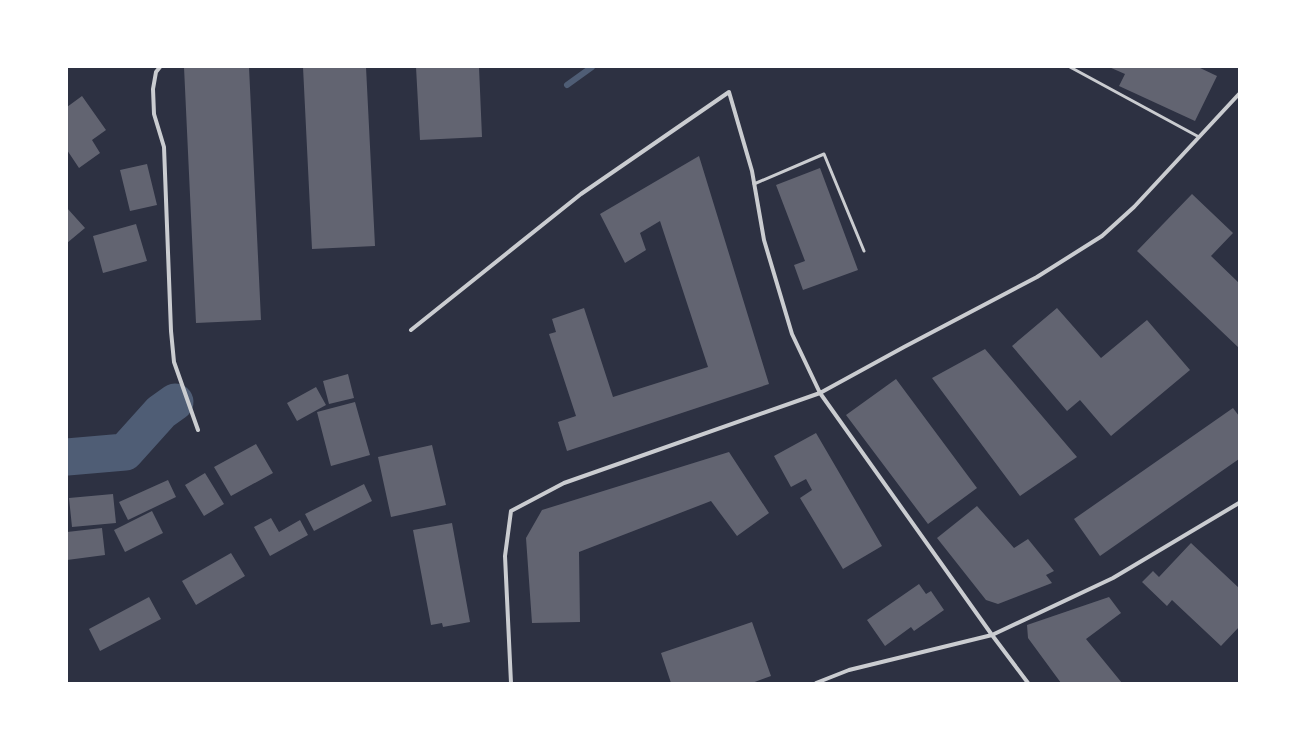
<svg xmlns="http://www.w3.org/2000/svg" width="1306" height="750" font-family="'Golos Text',sans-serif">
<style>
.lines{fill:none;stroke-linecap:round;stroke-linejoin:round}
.stream{stroke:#4f5d75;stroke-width:6}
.river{stroke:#4f5d75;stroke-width:37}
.building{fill:#626471}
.service{stroke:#caccd0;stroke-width:3}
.minor{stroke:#caccd0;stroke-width:4}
</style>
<rect width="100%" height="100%" fill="#2d3142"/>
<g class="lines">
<path class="stream" d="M567,85L592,67"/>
<path class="river" d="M67,457L125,452L161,412L175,402"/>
</g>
<path class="building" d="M184,67H249L261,320L196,323Z
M303,67H366L375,246L312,249Z
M416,67H479L482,137L420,140Z
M1109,67H1198L1217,76L1195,121L1119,86L1125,74Z
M82,96L106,130L92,140L100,153L79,168L67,150V107Z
M699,156L769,384L567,451L558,422L576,416L549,334L556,332L552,319L584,308L613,397L708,367L660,221L640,233L646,250L625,263L600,214Z
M147,164L157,205L130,211L120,170Z
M820,168L858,270L803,290L794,265L805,261L776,185Z
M1192,194L1233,233L1211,256L1239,283V348L1137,251Z
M67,208L85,228L67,243Z
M136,224L147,261L103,273L93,236Z
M1057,308L1101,358L1147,320L1190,370L1111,436L1080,400L1067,411L1012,346Z
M985,349L1077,457L1020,496L932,378Z
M348,374L354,398L329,404L323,381Z
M896,379L977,488L928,524L846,415Z
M316,387L326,405L297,421L287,403Z
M355,402L370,455L331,466L317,412Z
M1233,408L1239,416V459L1100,556L1074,519Z
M816,433L882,546L843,569L800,498L812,490L806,479L791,487L774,456Z
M256,444L273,473L231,496L214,467Z
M432,445L446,505L391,517L378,457Z
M729,452L769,513L737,536L711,501L579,552L580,622L532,623L526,538L542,510Z
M205,473L224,504L204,516L185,485Z
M168,480L176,497L128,520L119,502Z
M364,484L372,501L314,531L305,514Z
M113,494L116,523L72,527L69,498Z
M977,506L1014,548L1028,539L1054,571L1046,575L1052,583L998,604L986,600L937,538Z
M152,511L163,533L125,552L114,530Z
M271,518L279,532L300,520L308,535L270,556L254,527Z
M452,523L470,622L443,627L442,623L431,625L413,530Z
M102,528L105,555L67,560V532Z
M1191,543L1239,588V627L1221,646L1172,600L1167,606L1142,582L1153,571L1159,577Z
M231,553L245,576L196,605L182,581Z
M919,584L926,594L931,591L944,610L914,631L911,627L885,646L867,620Z
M149,597L161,619L100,651L89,629Z
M1109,597L1121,613L1086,639L1122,683H1061L1028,638L1027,625Z
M752,622L771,676L752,683H671L661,653Z"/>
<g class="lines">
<path class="service" d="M1070,67L1199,137
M754,184L824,154L864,251"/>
<path class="minor" d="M160,67L156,72L153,89L154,114L164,147L171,331L174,362L198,430
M411,330L581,194L729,92L752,171L764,240L792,334L820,393L992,635L1028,683
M511,683L505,556L511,511L564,483L820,393L904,347L1037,277L1102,236L1134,207L1239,94
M816,683L849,670L992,635L1113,578L1239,503"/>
</g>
<rect width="1306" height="750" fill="none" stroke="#ffffff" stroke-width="136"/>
</svg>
